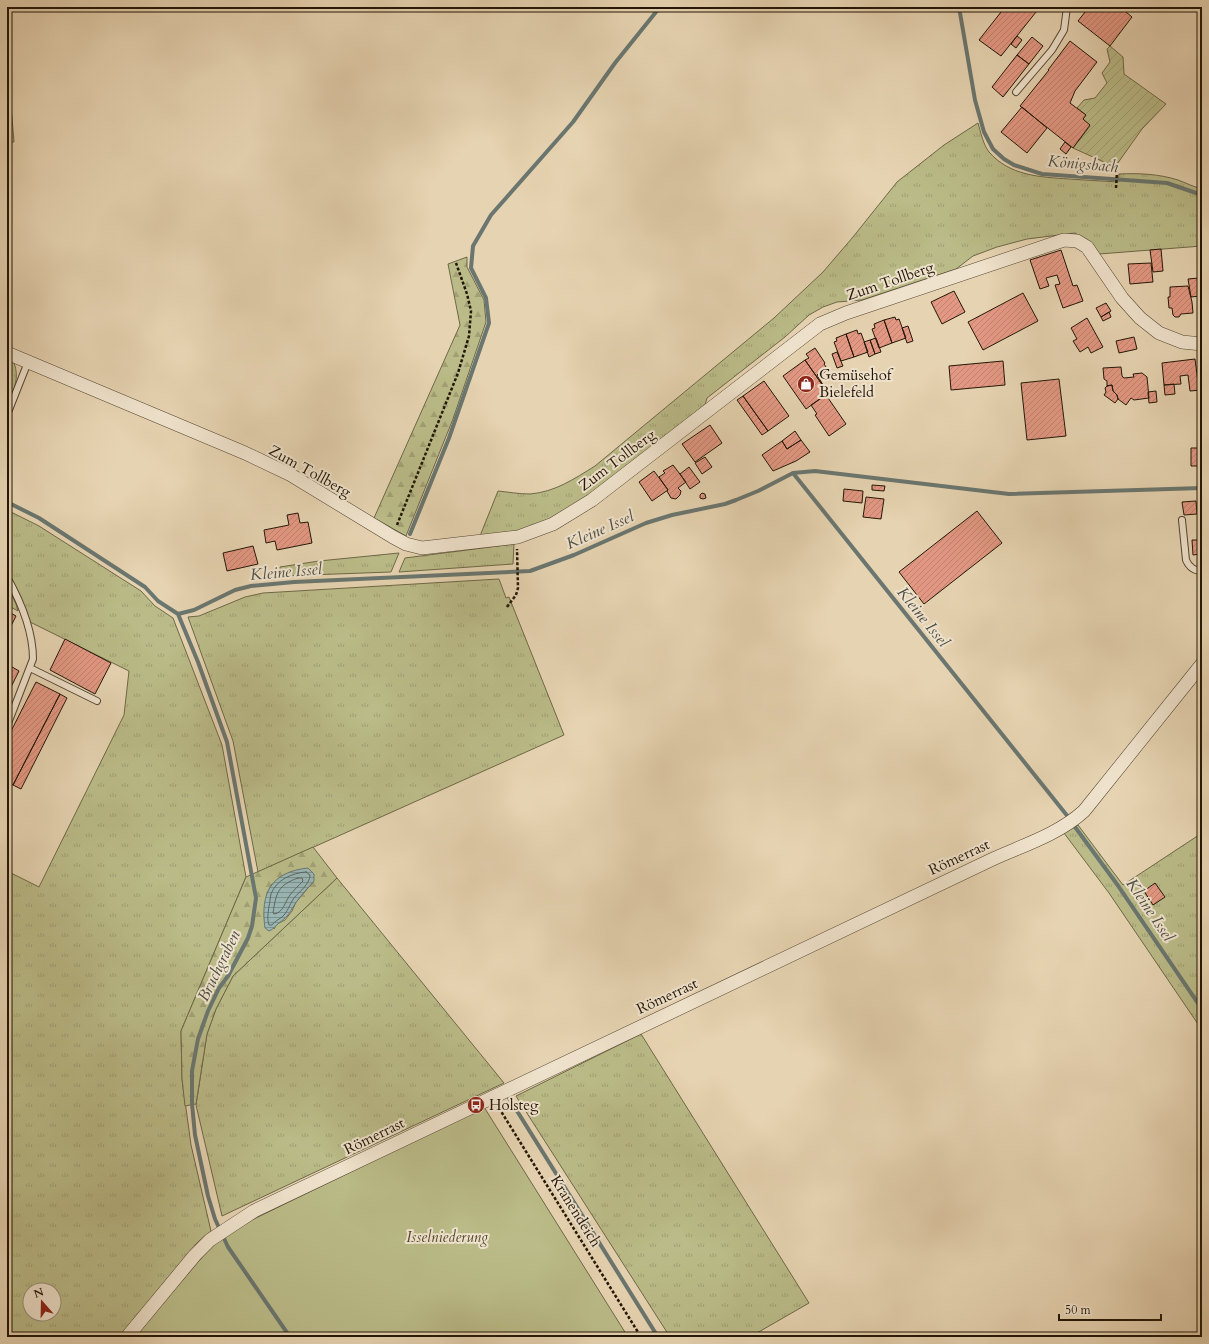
<svg xmlns="http://www.w3.org/2000/svg" width="1209" height="1344" font-family="Cardo,serif">
<style>
.grass{fill:url(#grass-tufts);stroke:#6e6847;fill-rule:evenodd}
.forest{fill:url(#forest-firs);stroke:#6e6847;fill-rule:evenodd}
.park{fill:#babb88;stroke:#6e6847}
.garden{fill:url(#garden-furrows);stroke:#6e6847}
.water{fill:url(#water-rules);stroke:#6a766f}
.lines{fill:none;stroke-linecap:round;stroke-linejoin:round}
.shore{stroke:#5e665e;stroke-width:1}
.stream{stroke:#6a766f;stroke-width:4}
.building{fill:url(#building-hatch);stroke:#231606}
.lane-casing{stroke:#544531;stroke-width:8}
.street-casing{stroke:#544531;stroke-width:14}
.path{stroke:#231606;stroke-width:2.5;stroke-dasharray:3 2;stroke-linecap:butt}
.lane{stroke:#efe2cc;stroke-width:6}
.street{stroke:#efe2cc;stroke-width:13}
.labels{text-anchor:middle;dominant-baseline:central;stroke-width:4;stroke-linejoin:round;paint-order:stroke}
.street-label{font-size:15px;fill:#231606;stroke:#efe2cc}
.poi-label{font-size:15px;fill:#231606;stroke:#efe2cc;text-anchor:start}
.park-label{font-size:15px;font-style:italic;fill:#50482d;stroke:#efe2cc}
.water-label{font-size:16px;font-style:italic;fill:#4c4e43;stroke:#efe2cc}
</style>
<defs>
<pattern id="grass-tufts" width="24" height="20" patternUnits="userSpaceOnUse"><rect width="24" height="20" fill="#babb88"/><path d="M3 7l-1-3M5 7V3M7 7l1-3M15 17l-1-3M17 17v-4M19 17l1-3" fill="none" stroke="#a0a074"/></pattern>
<pattern id="forest-firs" width="22" height="20" patternUnits="userSpaceOnUse"><rect width="22" height="20" fill="#babb88"/><path d="M5 1l3.5 6h-7zM16 11l3.5 6h-7z" fill="#a0a074"/></pattern>
<pattern id="garden-furrows" width="10" height="10" patternUnits="userSpaceOnUse"><rect width="10" height="10" fill="#babb88"/><path d="M-1 1l2-2M0 10L10 0M9 11l2-2" fill="none" stroke="#a0a074"/></pattern>
<pattern id="water-rules" width="6" height="5" patternUnits="userSpaceOnUse"><rect width="6" height="5" fill="#99b6b5"/><path d="M0 2.5h6" fill="none" stroke="#7c9391"/></pattern>
<pattern id="building-hatch" width="6" height="6" patternUnits="userSpaceOnUse"><rect width="6" height="6" fill="#e39883"/><path d="M-1 1l2-2M0 6l6-6M5 7l2-2" fill="none" stroke="#c28270"/></pattern>
</defs>
<rect width="100%" height="100%" fill="#e6d3b1"/>
<filter id="stains"><feTurbulence type="fractalNoise" baseFrequency=".005" numOctaves="4"/><feColorMatrix values="0 0 0 0 .2 0 0 0 0 .09 0 0 0 0 .02 0 0 0 .5 -.17"/></filter>
<radialGradient id="worn" r=".72"><stop offset=".6" stop-color="#630" stop-opacity="0"/><stop offset="1" stop-color="#630" stop-opacity=".3"/></radialGradient>
<path class="grass" d="M7,57L14,142H7Z
M978,123C981,133 983,144 989,152C1010,176 1040,177 1069,179C1085,180 1101,181 1118,182L1119,174C1139,173 1159,174 1178,180C1186,183 1194,187 1202,189V246L1099,254L1090,242L1075,233L1027,239L997,247L973,256L956,269L862,300L837,302L823,307L809,315L785,337L707,398L705,405L590,494L546,522L518,531L480,536L498,491C508,492 519,494 530,494C555,492 574,479 595,466L774,318L823,272L853,237L897,182L944,145Z
M7,360L14,363C20,378 13,393 7,407Z
M7,510L39,526L141,591L155,606L173,618L222,745L246,877L181,1031L182,1079L191,1145L211,1231L197,1243L174,1271L119,1337H7V871L39,887L124,715L129,671L30,622L20,596L7,572ZM30,1290H54V1314H30Z
M514,544L513,564L399,572L405,558Z
M399,553L391,572L281,576L280,567L319,561Z
M499,579L506,598L509,597L564,735L258,872L233,741L188,617L199,616L245,597L263,593Z
M7,586L16,604L18,611L7,605Z
M1078,825L1123,885L1202,833V1030L1109,893L1064,833Z
M337,878L504,1083L222,1216L196,1105L207,1034L216,1009L233,976Z
M641,1034L809,1303L750,1337H670L516,1096Z"/>
<path class="forest" d="M467,257V267L484,300L486,322L453,419L406,536L374,518L460,325L448,264Z
M313,847L337,878L233,976L216,1009L207,1034L196,1104L185,1106L182,1079L181,1031L246,877ZM314,881L296,902L292,911L285,920L277,924L274,929L264,916L267,893L272,884Z"/>
<path class="park" d="M484,1107L628,1337H134L221,1235Z"/>
<path class="garden" d="M1110,46L1123,57L1124,74L1166,104L1142,129L1115,167L1073,148L1090,126L1083,119L1086,115L1077,108L1084,100L1095,98L1107,83L1102,73L1110,62L1107,49Z"/>
<path class="water" d="M308,868L314,874V881C308,888 302,894 297,901C289,912 291,914 279,923C275,926 274,929 269,931L265,928C260,893 271,872 308,868Z"/>
<g class="lines">
<path class="shore" d="M306,872L310,875C310,884 299,892 294,898C289,905 288,912 282,917C278,920 275,921 272,925H269C267,919 268,913 269,906C270,903 270,898 271,894C276,880 292,873 306,872Z
M298,878H302L303,881C298,886 294,890 290,895C285,902 283,913 274,914L273,913C276,893 278,885 298,878Z"/>
<path class="stream" d="M959,7L975,100L984,132L993,149L1004,159L1014,165L1042,174L1167,183L1202,195
M793,473L815,471L1009,494L1202,488
M7,502L39,518L145,587L158,601L178,614L194,610L235,590L251,586L294,582L530,571L574,555L646,523L672,515L725,504L736,500L758,491L793,473L1069,818
M410,534L449,438L489,323L486,298L471,268L473,246L491,215L573,122L615,63L660,7
M178,614L198,662L227,742L256,898L252,926L248,938L228,976L219,988L208,1011L198,1039L192,1071V1104L195,1135L208,1196L215,1219L228,1247L290,1337
M1075,827L1119,887L1202,1009
M509,1098L658,1337"/>
</g>
<path class="building" d="M1005,7H1040L1001,56L979,40Z
M1089,7H1120L1132,17L1110,46L1078,21Z
M1017,36L1022,40L1016,48L1011,44Z
M1032,37L1043,46L1029,64L1017,55Z
M1070,41L1097,62L1075,91L1070,103L1086,115L1083,119L1090,125L1073,148L1020,106L1049,70H1048Z
M1017,55L1029,64L1003,97L992,87Z
M1022,107L1047,128L1027,153L1001,132Z
M1065,142L1071,147L1066,154L1060,149Z
M1161,249L1163,271L1153,272L1150,250Z
M1061,250L1073,286L1077,285L1083,301L1063,308L1055,285L1060,284L1057,275L1046,278L1049,286L1040,289L1030,260Z
M1151,263L1153,282L1130,284L1128,264Z
M1199,278L1200,296L1191,297L1188,279Z
M1188,286L1192,302L1193,313L1181,314L1179,317H1175L1173,315L1172,308H1169L1168,297H1170V287Z
M954,291L965,312L942,324L931,302Z
M1023,293L1038,321L983,350L968,322Z
M1106,303L1111,311L1101,317L1096,308Z
M1109,312L1111,317L1103,321L1101,317Z
M895,317L896,320L899,319L906,338L892,343L884,320Z
M1087,318L1103,347L1091,353L1088,347L1080,352L1073,341L1077,339L1071,328Z
M884,320L892,343L879,348L872,329L875,328L874,324Z
M908,326L913,341L907,343L902,328Z
M857,330L858,334L861,333L868,352L854,357L846,334Z
M846,334L854,357L841,361L834,342L837,341L836,338Z
M1134,337L1137,349L1119,353L1116,341Z
M876,338L881,352L875,354L870,340Z
M870,340L875,354L869,357L864,342Z
M815,348L825,363L824,364L828,370L820,375L819,373L817,375L828,393L805,360L809,358L806,354Z
M837,352L843,366L837,368L832,354Z
M1195,359L1198,382L1202,381V390L1190,391L1188,375L1180,376L1181,384L1164,385L1162,363Z
M805,360L828,393L806,409L783,376Z
M1003,361L1005,385L951,390L949,366Z
M1121,367L1122,376L1124,378L1134,377L1133,374L1142,373L1147,377L1149,398L1134,400L1131,398L1126,405L1118,399L1117,395L1113,391L1112,385L1107,386V381L1104,379L1103,368Z
M1059,379L1066,436L1027,440L1021,383Z
M764,381L789,416L768,431L743,396Z
M1174,384L1175,394L1165,395L1164,385Z
M1112,385L1113,391L1117,395L1118,399L1115,403L1104,395L1106,392L1105,388L1107,386Z
M1156,391L1157,402L1149,403L1148,392Z
M826,395L846,424L829,436L815,415L817,414L811,405Z
M743,396L768,431L762,435L737,400Z
M710,425L722,443L695,462L682,444Z
M795,431L801,440L787,449L782,441Z
M801,440L810,452L796,461L773,471L762,455L782,441L787,449Z
M1191,448H1202V466H1191Z
M705,457L712,467L702,474L695,463Z
M673,465L686,482L678,488L681,491L680,495L676,499L671,498L667,491L668,490L659,477L665,473L663,471Z
M689,467L700,482L690,489L680,474Z
M654,471L668,490L652,501L639,482Z
M872,485L885,486L884,491L872,490Z
M844,489L863,491L862,503L843,501Z
M702,493L705,494L706,498L703,499L700,498V495Z
M866,497L884,499L881,519L863,517Z
M1196,501L1197,514L1184,515L1182,502Z
M977,511L1002,543L924,604L899,572Z
M298,513L300,523L308,522L312,543L277,550L275,541L266,543L264,530L289,525L287,515Z
M1202,528V554H1200L1198,529Z
M1192,540H1199L1200,554L1193,555Z
M253,546L258,564L227,571L223,553Z
M7,611L16,616L7,634Z
M65,639L111,663L95,694L50,670Z
M7,664L19,671L7,695Z
M36,682L60,694L13,785L7,782V739Z
M60,694L67,698L21,789L13,785Z
M1155,883L1165,897L1153,905L1144,891Z"/>
<g class="lines">
<defs>
<path id="lane" d="M1016,92L1052,50L1064,30L1067,7
M7,415L28,362
M1182,520L1186,560C1189,567 1194,571 1202,571
M7,577C21,602 33,630 33,659L7,726
M30,668L97,701"/>
<path id="street" d="M7,353L245,453L291,475L393,537L406,544L422,548L518,537L553,524L592,500L820,324L846,313L1064,240L1077,241L1087,247L1122,298L1140,318L1159,333L1182,342L1202,344
M127,1337L195,1255L210,1240L254,1211L993,859C1024,845 1059,834 1084,811L1202,664"/>
</defs>
<use href="#lane" class="lane-casing"/>
<use href="#street" class="street-casing"/>
<path class="path" d="M1116,188L1117,171
M397,525L458,373L469,336L471,311L467,294L456,263
M507,607L516,595L518,588L517,549
M499,1108L641,1337"/>
<use href="#lane" class="lane"/>
<use href="#street" class="street"/>
</g>
<defs>
<symbol id="shop-disc" viewBox="-11 -11 22 22"><circle r="9.5" fill="#8f2418" stroke="#efe2cc"/><path d="M-5-2.5h2.3a2.7 3.5 0 0 1 5.4 0H5L5.5 6h-11ZM-1.5-2.5h3a1.5 2.3 0 0 0-3 0Z" fill="#fff"/></symbol>
<symbol id="bus-disc" viewBox="-11 -11 22 22"><circle r="9.5" fill="#8f2418" stroke="#efe2cc"/><path d="M-5-6H5V4H4V6H2V4H-2V6H-4V4H-5ZM-3.5-4V0h7V-4ZM-3.5 1.2v1.5H-2V1.2ZM2 1.2v1.5H3.5V1.2Z" fill="#fff"/></symbol>
</defs>
<g fill-rule="evenodd">
<use href="#shop-disc" x="796" y="374" width="20" height="20"/>
<use href="#bus-disc" x="466" y="1095" width="20" height="20"/>
</g>
<g class="labels">
<g class="street-label">
<text transform="translate(890 281) rotate(-19)">Zum Tollberg</text>
<text transform="translate(617 460) rotate(-37)">Zum Tollberg</text>
<text transform="translate(310 471) rotate(29)">Zum Tollberg</text>
<text transform="translate(959 857) rotate(-25)">Römerrast</text>
<text transform="translate(667 996) rotate(-25)">Römerrast</text>
<text transform="translate(374 1136) rotate(-26)">Römerrast</text>
<text transform="translate(576 1211) rotate(58)">Kranendeich</text>
</g>
<g class="poi-label">
<text x="819" y="375">Gemüsehof<tspan x="819" dy="17">Bielefeld</tspan></text>
<text x="489" y="1105">Holsteg</text>
</g>
<g class="park-label">
<text x="447" y="1237">Isselniederung</text>
</g>
<g class="water-label">
<text transform="translate(1083 164) rotate(5)">Königsbach</text>
<text transform="translate(600 530) rotate(-24)">Kleine Issel</text>
<text transform="translate(286 572) rotate(-5)">Kleine Issel</text>
<text transform="translate(923 617) rotate(51)">Kleine Issel</text>
<text transform="translate(1150 910) rotate(56)">Kleine Issel</text>
<text transform="translate(219 966) rotate(-64)">Bruchgraben</text>
</g>
</g>
<rect width="1209" height="1344" fill="none" stroke="#e6d3b1" stroke-width="24"/>
<rect x="8" y="8" width="1193" height="1328" fill="none" stroke="#231606" stroke-width="2"/>
<rect x="12" y="12" width="1185" height="1320" fill="none" stroke="#231606"/>
<g transform="translate(42 1302) rotate(340)"><circle r="19" fill="#efe2cc" stroke="#9d907d"/>
<path d="M0-3L7 15L0 10L-7 15Z" fill="#8f2418"/>
<text y="-6" font-size="11" font-weight="bold" text-anchor="middle" fill="#231606">N</text>
</g>
<path d="M1059 1314v6h102v-6" fill="none" stroke="#231606" stroke-width="2"/>
<text x="1065" y="1314" font-size="12" fill="#231606" stroke="#efe2cc" stroke-width="3" paint-order="stroke">50 m</text>
<rect width="100%" height="100%" filter="url(#stains)"/>
<rect width="100%" height="100%" fill="url(#worn)"/>
</svg>
